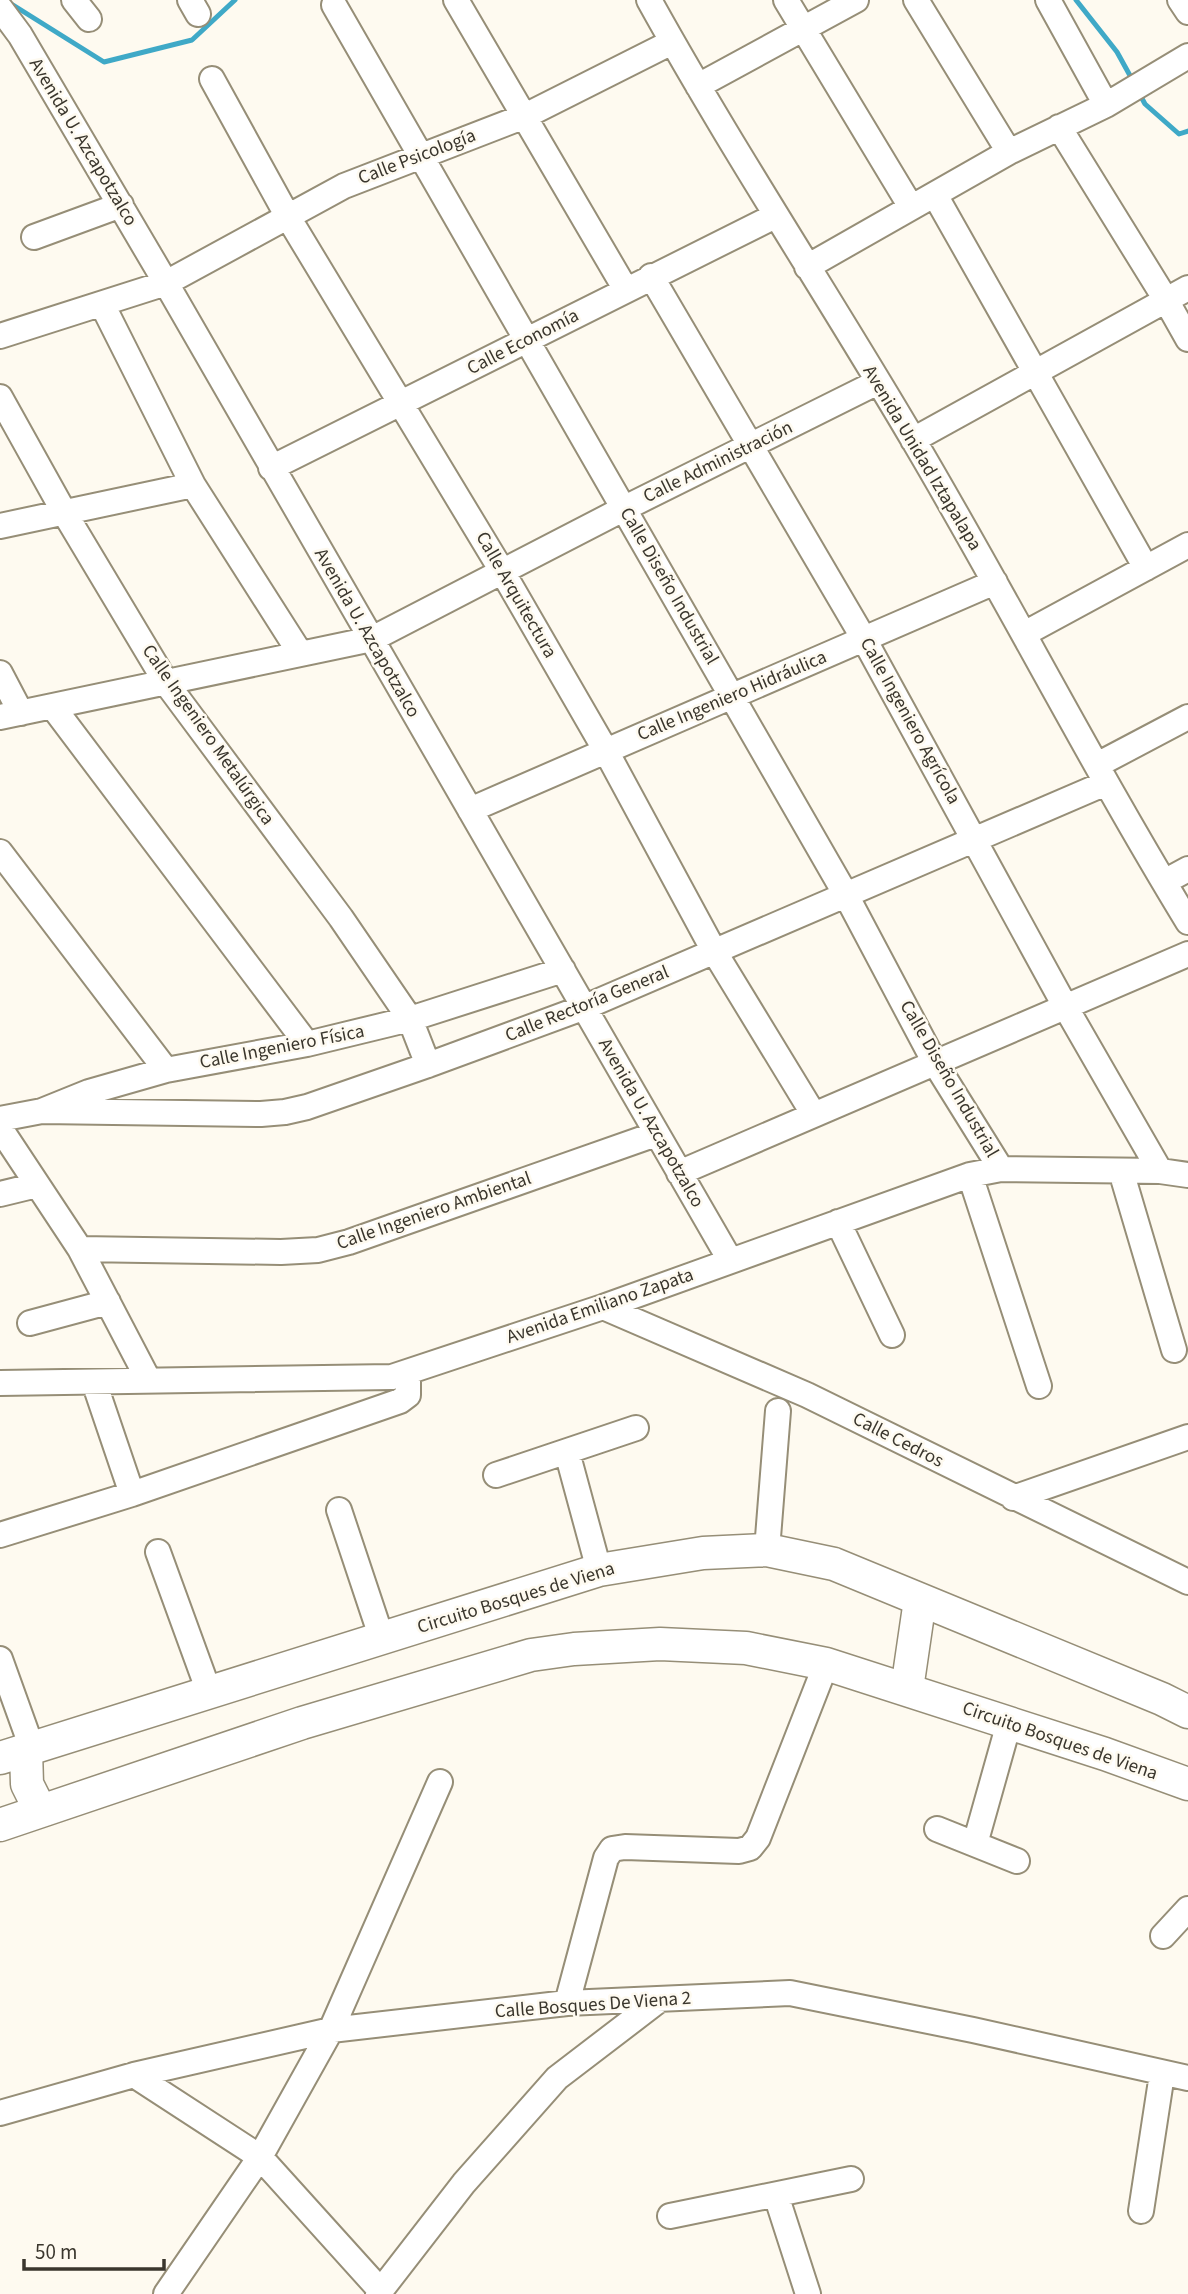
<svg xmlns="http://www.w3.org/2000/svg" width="1188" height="2294" font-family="'Source Sans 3',sans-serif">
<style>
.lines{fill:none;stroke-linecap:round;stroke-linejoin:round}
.stream{stroke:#3fa9c7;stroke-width:5}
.minor-casing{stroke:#968e77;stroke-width:28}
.major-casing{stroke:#968e77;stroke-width:35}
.minor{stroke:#fff;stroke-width:24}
.major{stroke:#fff;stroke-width:32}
.labels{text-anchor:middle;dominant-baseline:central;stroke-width:5;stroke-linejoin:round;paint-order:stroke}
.street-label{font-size:19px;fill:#3a362d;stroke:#fefaf0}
</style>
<rect width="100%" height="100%" fill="#fefaf0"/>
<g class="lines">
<path class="stream" d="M1076,0L1117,52L1133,81
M8,2L104,62L192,40L235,0
M1139,93L1145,104L1179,134L1188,131"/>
<defs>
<path id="minor" d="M74,0L89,19
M190,0L198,14
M456,0L626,290
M649,0C732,150 827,293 914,441C1008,600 1092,765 1188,922
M786,0L911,207
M916,0L1009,152
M1048,0L1106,105
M1180,0L1188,12
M334,5L846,895L935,1063L1001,1169
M0,8L20,35L166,283L730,1260
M212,79L288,217L502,571L606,751L714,951L814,1115
M698,86L856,0
M1059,127L1166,300L1188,339
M935,195L1146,568
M34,237L121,205
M807,267L1009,152L1106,105L1188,56
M651,276L864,639L1065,1006L1160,1171
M102,304L193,485L300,653
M0,336L166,283L344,186L525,116L672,42
M0,397L64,512L167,684L341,918L410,1019L428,1065
M913,440L1188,288
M271,468L775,216
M0,526L193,485
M1024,634L1188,545
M0,673L21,713
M53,707L307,1044
M0,717L372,639L625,508L878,382
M1097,765L1188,717
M470,810L995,582
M0,852L166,1070
M1164,882L1188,869
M42,1111L261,1114L285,1112L307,1107L428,1065L585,1007L1106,783
M0,1119L42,1111L89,1092L166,1070L307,1044L410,1019L563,970
M0,1128L80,1249L148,1379
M1121,1171L1174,1350
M679,1173L1188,954
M970,1175L1039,1386
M0,1194L37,1185
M838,1222L892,1335
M80,1249L281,1252L318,1250L349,1242L656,1134
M603,1307L807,1395L1188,1582
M30,1323L108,1302
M94,1382L132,1494
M0,1383L392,1377L603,1307L970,1175L1001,1169L1160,1171L1188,1175
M567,1452L599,1570
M496,1475L636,1428
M1013,1498L1188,1437
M339,1510L382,1639
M0,1535L132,1494L400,1401L408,1395V1372
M767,1550L778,1411
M158,1552L209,1692
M0,1659L32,1748
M937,1829L1017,1861
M975,1844L1009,1723
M1163,1936L1188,1909
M567,2003L606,1858L612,1849L625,1847L739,1851L750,1848L758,1838L826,1664
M134,2075L260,2157L381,2291
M0,2113L134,2075L331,2030L567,2003L790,1993L973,2030L1188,2078
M776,2195L808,2294
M1141,2211L1162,2074
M670,2216L851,2179
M166,2294L260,2157L331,2030L440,1782
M378,2294L464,2183L557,2078L659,2000"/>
<path id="major" d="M907,1689L920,1600
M26,1750L27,1784L40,1810
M0,1758L599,1570L703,1553L767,1550L834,1564L1162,1699L1188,1712
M0,1825L302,1723L531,1655L574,1649L660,1644L746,1648L826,1664L1105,1754L1188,1784"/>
</defs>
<use href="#minor" class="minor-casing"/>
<use href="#major" class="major-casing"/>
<use href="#minor" class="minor"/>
<use href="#major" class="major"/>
</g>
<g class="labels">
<g class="street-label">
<text transform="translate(83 142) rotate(59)">Avenida U. Azcapotzalco</text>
<text transform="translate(417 157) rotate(-21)">Calle Psicología</text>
<text transform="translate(523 342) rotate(-27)">Calle Economía</text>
<text transform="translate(922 458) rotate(59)">Avenida Unidad Iztapalapa</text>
<text transform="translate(718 462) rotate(-26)">Calle Administración</text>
<text transform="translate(669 586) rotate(60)">Calle Diseño Industrial</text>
<text transform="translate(516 595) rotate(60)">Calle Arquitectura</text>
<text transform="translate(367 633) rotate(60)">Avenida U. Azcapotzalco</text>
<text transform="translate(732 696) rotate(-23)">Calle Ingeniero Hidráulica</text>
<text transform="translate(910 721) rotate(61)">Calle Ingeniero Agrícola</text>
<text transform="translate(208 735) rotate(55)">Calle Ingeniero Metalúrgica</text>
<text transform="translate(587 1004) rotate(-22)">Calle Rectoría General</text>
<text transform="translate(282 1047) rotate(-11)">Calle Ingeniero Física</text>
<text transform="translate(949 1079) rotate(60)">Calle Diseño Industrial</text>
<text transform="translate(651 1123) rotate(60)">Avenida U. Azcapotzalco</text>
<text transform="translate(434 1211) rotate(-19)">Calle Ingeniero Ambiental</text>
<text transform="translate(600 1306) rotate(-19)">Avenida Emiliano Zapata</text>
<text transform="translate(898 1440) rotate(27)">Calle Cedros</text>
<text transform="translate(516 1598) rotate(-17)">Circuito Bosques de Viena</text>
<text transform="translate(1060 1741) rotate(19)">Circuito Bosques de Viena</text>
<text transform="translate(593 2005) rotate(-4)">Calle Bosques De Viena 2</text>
</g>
</g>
<path d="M24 2259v10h140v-10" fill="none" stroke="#3a362d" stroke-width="3.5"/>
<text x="35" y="2259" font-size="21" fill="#3a362d" stroke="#fefaf0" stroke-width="5" paint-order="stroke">50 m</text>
</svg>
